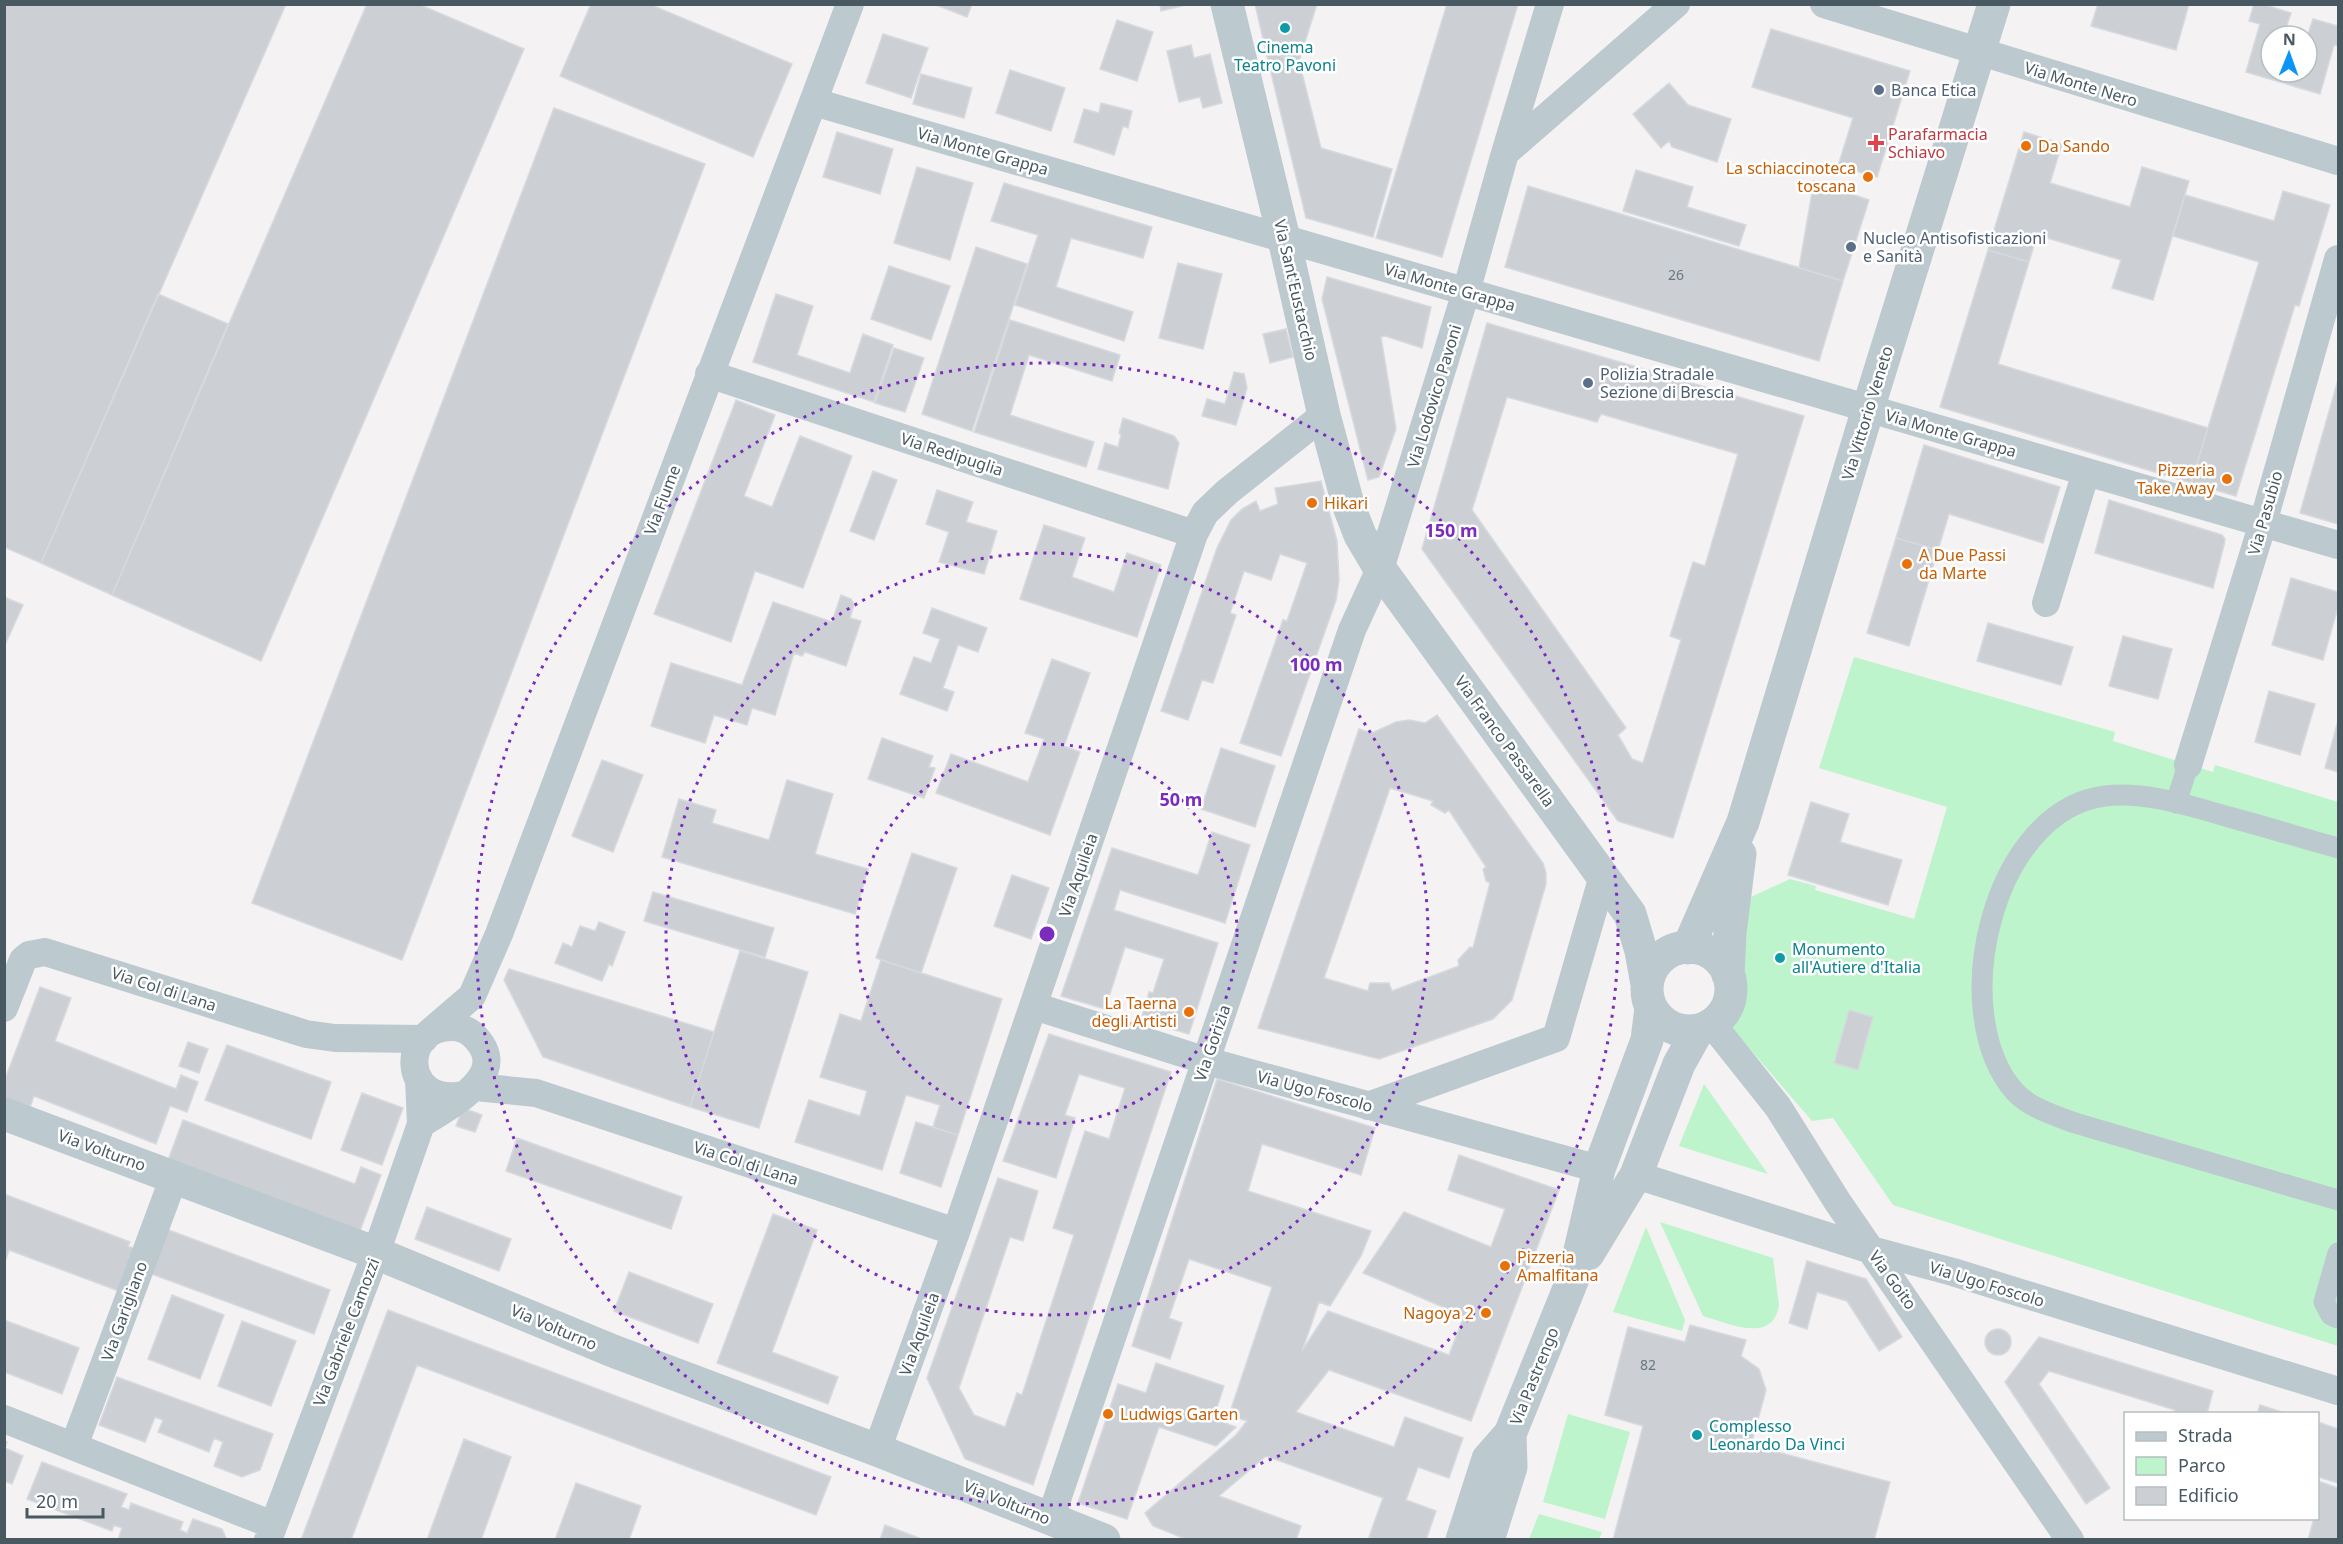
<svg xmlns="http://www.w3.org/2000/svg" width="2343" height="1544" font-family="'Noto Sans',sans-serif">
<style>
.green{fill:#bef4cb}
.building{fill:#ccd0d5;stroke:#d6d9de;stroke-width:1.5;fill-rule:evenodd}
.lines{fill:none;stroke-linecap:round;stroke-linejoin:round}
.pedestrian{stroke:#bcc9cf;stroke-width:21}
.minor{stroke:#bcc9cf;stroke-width:28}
.tertiary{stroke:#bcc9cf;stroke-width:33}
.ring{fill:none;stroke:#7b2cbf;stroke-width:3;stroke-dasharray:3 6}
.culture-dot{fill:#0f9aa8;stroke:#fff;stroke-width:2}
.service-dot{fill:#5c6f8a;stroke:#fff;stroke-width:2}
.health-dot{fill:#e0444e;stroke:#fff;stroke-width:2}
.food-dot{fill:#e8710a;stroke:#fff;stroke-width:2}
.labels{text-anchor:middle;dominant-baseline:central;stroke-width:5;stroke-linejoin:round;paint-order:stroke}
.number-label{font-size:14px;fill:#69777e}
.culture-label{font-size:16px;fill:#0d838f;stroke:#fff;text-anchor:start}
.street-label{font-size:16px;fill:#485961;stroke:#fff}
.service-label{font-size:16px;fill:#4e5e75;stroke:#fff;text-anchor:start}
.health-label{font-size:16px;fill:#be3a42;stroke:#fff;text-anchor:start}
.food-label{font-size:16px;fill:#c56008;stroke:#fff;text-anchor:start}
.centre{fill:#7b2cbf;stroke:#fff;stroke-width:3}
.ring-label{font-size:18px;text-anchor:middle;font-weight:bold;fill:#7b2cbf;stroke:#fff;stroke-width:5;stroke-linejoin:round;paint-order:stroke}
</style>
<rect width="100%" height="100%" fill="#f4f2f2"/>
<path class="green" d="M1854,657L2115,732L2113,741L2213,772L2215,765L2338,802V1346L1893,1205L1833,1118L1812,1121L1731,1027L1742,1013L1745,992L1741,970L1751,897L1790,879L1816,886L1815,890L1914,919L1947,807L1819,768Z
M1704,1084L1768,1174L1679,1146Z
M1660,1222L1773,1258L1779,1305C1773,1345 1728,1323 1703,1316Z
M1646,1227L1685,1320L1682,1331L1613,1312Z
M1568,1414L1630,1432L1605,1519L1543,1502Z
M1539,1514L1602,1532L1599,1539H1529Z"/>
<path class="building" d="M4,4H286L41,563L4,547Z
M367,4H418L524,49L261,661L112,595Z
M591,4H649L792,64L753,157L560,76Z
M934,4H972L967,17Z
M1160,4H1189L1161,11Z
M1255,4H1317L1299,61L1266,52Z
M1447,4H1518L1442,257L1376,238Z
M2098,4H2189L2176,50L2091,26Z
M2254,4H2262L2291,13L2285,31L2303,36H2271V72H2307V37L2313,19L2338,26V46L2334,45L2320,94L2246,72L2260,24L2249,21Z
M1117,20L1153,32L1137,81L1100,69Z
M1771,29L1910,71L1877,177L1838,166L1853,118L1752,87Z
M883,34L928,48L911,98L866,83Z
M1191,45L1194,58L1210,54L1222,103L1203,108L1200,97L1179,102L1167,51Z
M1266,52L1299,61L1321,148L1392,169L1373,237L1306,218Z
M1010,70L1065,88L1051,131L996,113Z
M921,74L972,88L964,118L913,104Z
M1669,83L1688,105L1731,119L1717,162L1672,147L1669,141L1661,148L1633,114Z
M1101,103L1132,111L1128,128L1123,126L1114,155L1074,142L1084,109L1099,113Z
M554,108L705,164L402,960L252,903Z
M837,132L893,149L880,194L823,177Z
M2024,132L2062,144L2050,183L2130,207L2142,167L2189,181L2153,300L2112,288L2121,260L2037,235L2029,262L1988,250Z
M917,167L973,183L950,260L894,243Z
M1636,170L1693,187L1687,207L1746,225L1739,246L1623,211Z
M1814,181L1869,200L1843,281L1799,268Z
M1004,183L1152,227L1143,258L1071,238L1056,287L1133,312L1124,341L1015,305L1038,235L991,221Z
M1528,186L1843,281L1819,361L1505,267Z
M2283,191L2330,205L2299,306L2295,305L2236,496L2191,483L2259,262L2173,236L2185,195L2274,221Z
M976,247L1027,264L972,431L922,414Z
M1988,250L2029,262L1998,364L2208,428L2191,483L1940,407Z
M1178,263L1222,274L1203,349L1159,338Z
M889,266L950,286L931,340L871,319Z
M1327,277L1431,307L1422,348L1385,336L1381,337L1396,429L1379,477L1368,480L1322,299Z
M158,294L228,324L112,595L41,563Z
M776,294L813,306L797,355L850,373L863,334L893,345L874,402L753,362Z
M1010,320L1120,355L1112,381L1029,355L1010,415L1094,442L1086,467L974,432Z
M1487,323L1804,416L1673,838L1618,821L1422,549ZM1507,397L1597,422L1601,414L1738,454L1705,566L1693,562L1670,636L1681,640L1643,763L1632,759L1618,735L1626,728L1472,510Z
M1286,329L1293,357L1270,363L1263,334Z
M894,348L924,358L905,412L875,403Z
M1234,372L1244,374L1247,388L1236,425L1202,416L1207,399L1225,404Z
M2338,380V524L2300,513Z
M736,400L775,415L744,496L772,507L800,436L852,456L803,588L755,571L731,642L654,614Z
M1123,418L1174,436L1179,443L1168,489L1098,469L1105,443L1118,447L1121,435L1119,433Z
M1924,445L2060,487L2043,543L1949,514L1938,550L1896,538Z
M873,471L897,480L874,540L850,531Z
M1321,481L1337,541L1339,580L1336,600L1281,756L1240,743L1283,620L1287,621L1307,563L1280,554L1271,580L1244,571L1230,613L1236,615L1213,683L1202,680L1188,720L1161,711L1217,548L1231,520L1242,509L1256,501L1260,511L1278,504L1275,488Z
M937,490L973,502L966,522L997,531L984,574L939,562L949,532L926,524Z
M2109,500L2222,535L2225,539L2224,545L2213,588L2095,553Z
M1044,525L1085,538L1072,577L1114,592L1127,553L1161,565L1137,637L1020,599Z
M1896,538L1938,550L1909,646L1867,633Z
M2291,578L2338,592V607L2323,660L2272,645Z
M841,595L851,599L854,604L850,618L861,621L846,666L805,652L802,656L794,653L775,715L752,708L747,725L714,715L705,743L651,726L671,663L742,685L773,602L832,622Z
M4,597L23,605L4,647Z
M932,608L987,628L978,652L958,645L943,688L954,692L947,711L900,694L914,657L931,663L940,639L923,633Z
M1988,623L2073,647L2061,685L1977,661Z
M2123,636L2172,649L2158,699L2109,686Z
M1052,659L1090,673L1064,746L1080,752L1050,835L936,793L951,754L1028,782L1044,739L1025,733Z
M2269,691L2315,704L2300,755L2255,742Z
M1437,715L1543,863L1546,873V884L1512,1000L1493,1019L1379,1059L1258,1028L1359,729L1372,733L1396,722L1409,720L1425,723ZM1390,788L1433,801L1431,805L1445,813L1449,810L1486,867L1483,869L1486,881L1490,883L1473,948L1470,947L1458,960L1459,966L1392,991L1389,983H1370L1368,991L1324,978Z
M2338,721V772L2325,768Z
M882,738L933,756L929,767L935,768L924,798L868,779Z
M1221,748L1275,766L1255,827L1201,809Z
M602,760L643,775L613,852L572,836Z
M787,780L833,794L815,854L868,869L855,914L662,857L679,799L716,810L712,823L769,840Z
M1811,802L1849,814L1840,842L1902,860L1888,905L1788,875Z
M1212,832L1250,845L1225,923L1120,890L1114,910L1218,943L1189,1034L1141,1020L1149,992L1153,993L1164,959L1125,947L1105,1009L1061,996L1112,848L1198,875Z
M912,853L957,868L921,973L876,958Z
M1012,875L1049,888L1031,939L994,926Z
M653,892L774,928L765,957L644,921Z
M599,922L625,932L612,966L609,964L602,981L555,963L563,943L572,947L580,926L595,931Z
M740,951L808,972L759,1128L690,1107Z
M881,960L1002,999L958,1135L933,1127L940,1105L906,1095L882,1170L795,1142L809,1100L860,1116L867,1091L820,1077L840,1014L861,1021Z
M509,969L714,1032L690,1107L543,1057L504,980Z
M40,987L71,998L55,1041L176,1089L181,1075L198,1082L187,1112L170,1106L156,1144L34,1096L30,1107L4,1098V1082Z
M1849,1010L1873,1017L1858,1070L1834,1063Z
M1049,1034L1171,1072L1033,1485L965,1459L927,1378L998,1178L1038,1191L1023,1241L1010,1237L959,1388L974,1415L1005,1427L1017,1393L1022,1395L1074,1235L1053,1228L1085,1131L1109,1139L1125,1088L1079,1074L1065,1115L1075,1118L1056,1178L1003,1161Z
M188,1042L208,1049L199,1073L179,1066Z
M227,1045L331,1082L311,1139L205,1100Z
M1217,1079L1375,1128L1361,1175L1262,1144L1248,1191L1371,1231L1361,1256L1330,1306L1319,1302L1302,1351L1328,1311L1449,1355L1464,1316L1363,1273L1404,1212L1491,1247L1505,1209L1448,1190L1459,1155L1559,1190L1471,1421L1329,1370L1296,1412L1394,1447L1405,1417L1463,1438L1449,1478L1418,1467L1406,1500L1436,1511L1426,1540H1376L1369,1537L1383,1498L1266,1456L1219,1496L1301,1526L1296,1540H1188L1153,1526L1145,1513L1236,1435L1247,1421L1229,1415L1272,1287L1189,1259L1169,1318L1182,1323L1170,1359L1132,1346Z
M362,1093L403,1108L382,1165L341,1150Z
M463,1108L482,1115L475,1132L456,1126Z
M183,1120L355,1184L361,1167L381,1175L358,1236L167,1163Z
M916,1122L958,1135L941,1187L900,1173Z
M517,1138L682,1197L671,1229L506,1171Z
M4,1194L130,1242L128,1246L140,1251L124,1293L9,1250L4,1265Z
M427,1207L511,1239L499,1271L415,1239Z
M773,1214L817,1230L772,1352L838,1377L828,1404L717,1363Z
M166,1229L330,1290L314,1334L149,1273Z
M1807,1261L1866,1279L1902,1337L1879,1351L1847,1301L1817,1292L1807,1329L1789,1323Z
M629,1272L713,1304L698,1343L614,1311Z
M172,1295L224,1315L200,1379L148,1359Z
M388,1310L831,1477L816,1515L417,1365L351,1540H301Z
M4,1320L79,1348L62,1394L4,1372Z
M242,1321L296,1341L271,1406L218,1386Z
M1690,1325L1746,1340L1741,1356L1759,1369L1766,1390L1751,1445L1890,1482L1874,1540H1613L1643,1426L1605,1415L1628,1327L1685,1342Z
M1985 1342a13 13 0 1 1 26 0a13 13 0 1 1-26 0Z
M2039,1337L2213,1391L2207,1414H2174L2175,1410L2049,1371L2039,1384L2110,1488L2086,1504L2005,1382Z
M1156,1363L1224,1386L1213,1419L1236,1427L1216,1446L1159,1427L1127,1519L1078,1503L1118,1384L1146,1393Z
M117,1377L273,1434L260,1470L242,1477L214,1466L223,1442L214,1438L209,1452L158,1432L163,1420L155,1417L145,1442L99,1425Z
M2260,1405L2288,1414H2257Z
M2318,1422L2338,1429V1483L2318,1477Z
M464,1439L511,1457L481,1540H427Z
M4,1441L7,1442L5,1448L23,1456L12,1484L4,1481Z
M42,1462L127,1494L121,1507L129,1510L131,1503L183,1522L180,1530L187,1533L193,1519L222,1529L227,1540H118L122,1528L114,1525L112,1531L27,1499Z
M2318,1481L2338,1488V1540H2308L2314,1518H2318Z
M576,1483L641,1506L629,1540H555Z
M885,1525L924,1540H880Z"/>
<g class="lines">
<path class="pedestrian" d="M2176,803L2188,765
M2338,848C2302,838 2266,827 2229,817C2190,806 2146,791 2105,796C1992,810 1945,1013 2015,1092C2030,1108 2054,1115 2075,1123L2338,1200
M2338,1253L2324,1302L2331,1315L2338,1318"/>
<path class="minor" d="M1824,4L2338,161
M814,102L2338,545
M1505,153L1676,4
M709,374L1194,534
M2046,603L2086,472
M2188,765L2263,523L2338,259
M1034,1006L1207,1061L1599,1169
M4,1008L23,960L29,955L45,952L306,1034L335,1038L424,1039
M1712,1024L1778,1107L1837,1201L2070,1540
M429,1033L472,996L499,934L850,4
M476,1087L536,1093L956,1232
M1368,1106L1556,1038L1603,876
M421,1124C448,1106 515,1075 473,1035C468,1030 459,1027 452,1027C400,1026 400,1107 464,1095
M1636,1175L1871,1250L1953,1272L2338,1391
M4,1419L273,1525
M74,1446L174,1177
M877,1450L956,1232L1194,534L1205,513L1227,492L1324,415
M1050,1520L1352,630L1380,569L1466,292L1505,153L1550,4
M268,1540L376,1253L421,1124L419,1079"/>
<path class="tertiary" d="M1227,4L1284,239L1324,415L1348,504L1360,535L1380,569L1630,914L1641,951L1647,984
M1647 989a42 42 0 1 1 84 0a42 42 0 1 1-84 0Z
M1688,948L1743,822L1868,409L1994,4
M1728,975L1730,933L1740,854
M4,1114L376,1253L613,1351L877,1450L1104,1540
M1588,1254L1636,1175L1679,1064L1698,1030
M1462,1540L1488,1459L1510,1434L1574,1276L1599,1169L1647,1040L1651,1008
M1488,1540L1511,1467L1510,1434"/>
</g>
<g class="ring">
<circle cx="1047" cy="934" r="190"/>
<circle cx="1047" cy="934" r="381"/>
<circle cx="1047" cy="934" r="571"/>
</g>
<g class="culture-dot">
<circle cx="1285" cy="28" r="6"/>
<circle cx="1780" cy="958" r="6"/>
<circle cx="1697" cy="1435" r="6"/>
</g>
<g class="service-dot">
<circle cx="1879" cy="90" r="6"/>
<circle cx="1851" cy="247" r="6"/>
<circle cx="1588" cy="383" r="6"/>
</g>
<path class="health-dot" d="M1873 134h6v6h6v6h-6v6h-6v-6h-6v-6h6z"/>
<g class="food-dot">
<circle cx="2026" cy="146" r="6"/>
<circle cx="1868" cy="177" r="6"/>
<circle cx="2227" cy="479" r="6"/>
<circle cx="1312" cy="503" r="6"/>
<circle cx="1907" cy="564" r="6"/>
<circle cx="1189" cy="1012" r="6"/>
<circle cx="1505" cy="1266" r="6"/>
<circle cx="1486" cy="1313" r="6"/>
<circle cx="1108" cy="1414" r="6"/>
</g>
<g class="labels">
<g class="number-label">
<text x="1676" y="274">26</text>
<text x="1648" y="1364">82</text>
</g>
<g class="culture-label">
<text x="1285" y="47" text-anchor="middle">Cinema<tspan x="1285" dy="18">Teatro Pavoni</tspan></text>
<text x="1792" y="949">Monumento<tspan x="1792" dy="18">all'Autiere d'Italia</tspan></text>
<text x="1709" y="1426">Complesso<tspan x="1709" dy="18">Leonardo Da Vinci</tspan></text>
</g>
<g class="street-label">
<text transform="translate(2081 84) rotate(17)">Via Monte Nero</text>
<text transform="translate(983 151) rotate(16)">Via Monte Grappa</text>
<text transform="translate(1450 287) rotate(16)">Via Monte Grappa</text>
<text transform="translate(1296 290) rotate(77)">Via Sant'Eustacchio</text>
<text transform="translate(1434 396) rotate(-73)">Via Lodovico Pavoni</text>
<text transform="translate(1867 413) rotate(-73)">Via Vittorio Veneto</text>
<text transform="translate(1951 433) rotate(16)">Via Monte Grappa</text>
<text transform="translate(952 454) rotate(18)">Via Redipuglia</text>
<text transform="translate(662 500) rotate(-69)">Via Fiume</text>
<text transform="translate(2265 513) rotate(-74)">Via Pasubio</text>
<text transform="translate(1505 741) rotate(54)">Via Franco Passarella</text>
<text transform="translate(1078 875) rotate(-71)">Via Aquileia</text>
<text transform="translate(164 989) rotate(18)">Via Col di Lana</text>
<text transform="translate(1212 1043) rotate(-71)">Via Gorizia</text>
<text transform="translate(1315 1091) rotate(15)">Via Ugo Foscolo</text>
<text transform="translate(102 1150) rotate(20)">Via Volturno</text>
<text transform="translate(746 1163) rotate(18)">Via Col di Lana</text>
<text transform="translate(1893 1280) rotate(54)">Via Goito</text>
<text transform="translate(1987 1284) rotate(17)">Via Ugo Foscolo</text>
<text transform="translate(124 1311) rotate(-70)">Via Garigliano</text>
<text transform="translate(554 1327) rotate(23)">Via Volturno</text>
<text transform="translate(346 1332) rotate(-69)">Via Gabriele Camozzi</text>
<text transform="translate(919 1334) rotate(-70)">Via Aquileia</text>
<text transform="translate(1534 1376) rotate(-68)">Via Pastrengo</text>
<text transform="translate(1007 1502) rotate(22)">Via Volturno</text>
</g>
<g class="service-label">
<text x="1891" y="90">Banca Etica</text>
<text x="1863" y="238">Nucleo Antisofisticazioni<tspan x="1863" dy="18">e Sanità</tspan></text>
<text x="1600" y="374">Polizia Stradale<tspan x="1600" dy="18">Sezione di Brescia</tspan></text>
</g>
<g class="health-label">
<text x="1888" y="134">Parafarmacia<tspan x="1888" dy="18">Schiavo</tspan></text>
</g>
<g class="food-label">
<text x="2038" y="146">Da Sando</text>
<text x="1856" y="168" text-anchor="end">La schiaccinoteca<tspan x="1856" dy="18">toscana</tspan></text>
<text x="2215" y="470" text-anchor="end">Pizzeria<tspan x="2215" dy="18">Take Away</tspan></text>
<text x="1324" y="503">Hikari</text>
<text x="1919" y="555">A Due Passi<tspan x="1919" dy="18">da Marte</tspan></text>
<text x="1177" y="1003" text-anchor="end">La Taerna<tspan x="1177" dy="18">degli Artisti</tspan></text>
<text x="1517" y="1257">Pizzeria<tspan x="1517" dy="18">Amalfitana</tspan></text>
<text x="1474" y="1313" text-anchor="end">Nagoya 2</text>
<text x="1120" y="1414">Ludwigs Garten</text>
</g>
</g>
<circle cx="1047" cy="934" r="9" class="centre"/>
<g class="ring-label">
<text x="1451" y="537">150 m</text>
<text x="1316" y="671">100 m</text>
<text x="1181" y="806">50 m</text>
</g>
<rect width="2343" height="1544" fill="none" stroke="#485961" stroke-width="12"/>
<rect x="2124" y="1412" width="195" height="108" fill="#ffffff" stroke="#b6bdc0" stroke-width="1.5"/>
<rect x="2136" y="1432" width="30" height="9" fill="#bcc9cf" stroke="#b6bdc0" stroke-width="1.5"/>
<text x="2178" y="1442" font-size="18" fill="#485961">Strada</text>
<rect x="2136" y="1457" width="30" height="18" fill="#bef4cb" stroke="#b6bdc0" stroke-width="1.5"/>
<text x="2178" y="1472" font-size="18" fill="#485961">Parco</text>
<rect x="2136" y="1487" width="30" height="18" fill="#ccd0d5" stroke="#b6bdc0" stroke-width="1.5"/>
<text x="2178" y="1502" font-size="18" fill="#485961">Edificio</text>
<g transform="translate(2289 54) rotate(1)"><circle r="28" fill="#ffffff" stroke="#b6bdc0" stroke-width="1.5"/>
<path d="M0-4.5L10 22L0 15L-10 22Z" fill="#0b95f6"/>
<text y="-9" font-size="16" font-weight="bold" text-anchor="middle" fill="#485961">N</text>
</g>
<path d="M27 1508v9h76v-9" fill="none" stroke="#485961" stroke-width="3"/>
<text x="36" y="1508" font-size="18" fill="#485961" stroke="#ffffff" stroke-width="4.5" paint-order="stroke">20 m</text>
</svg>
